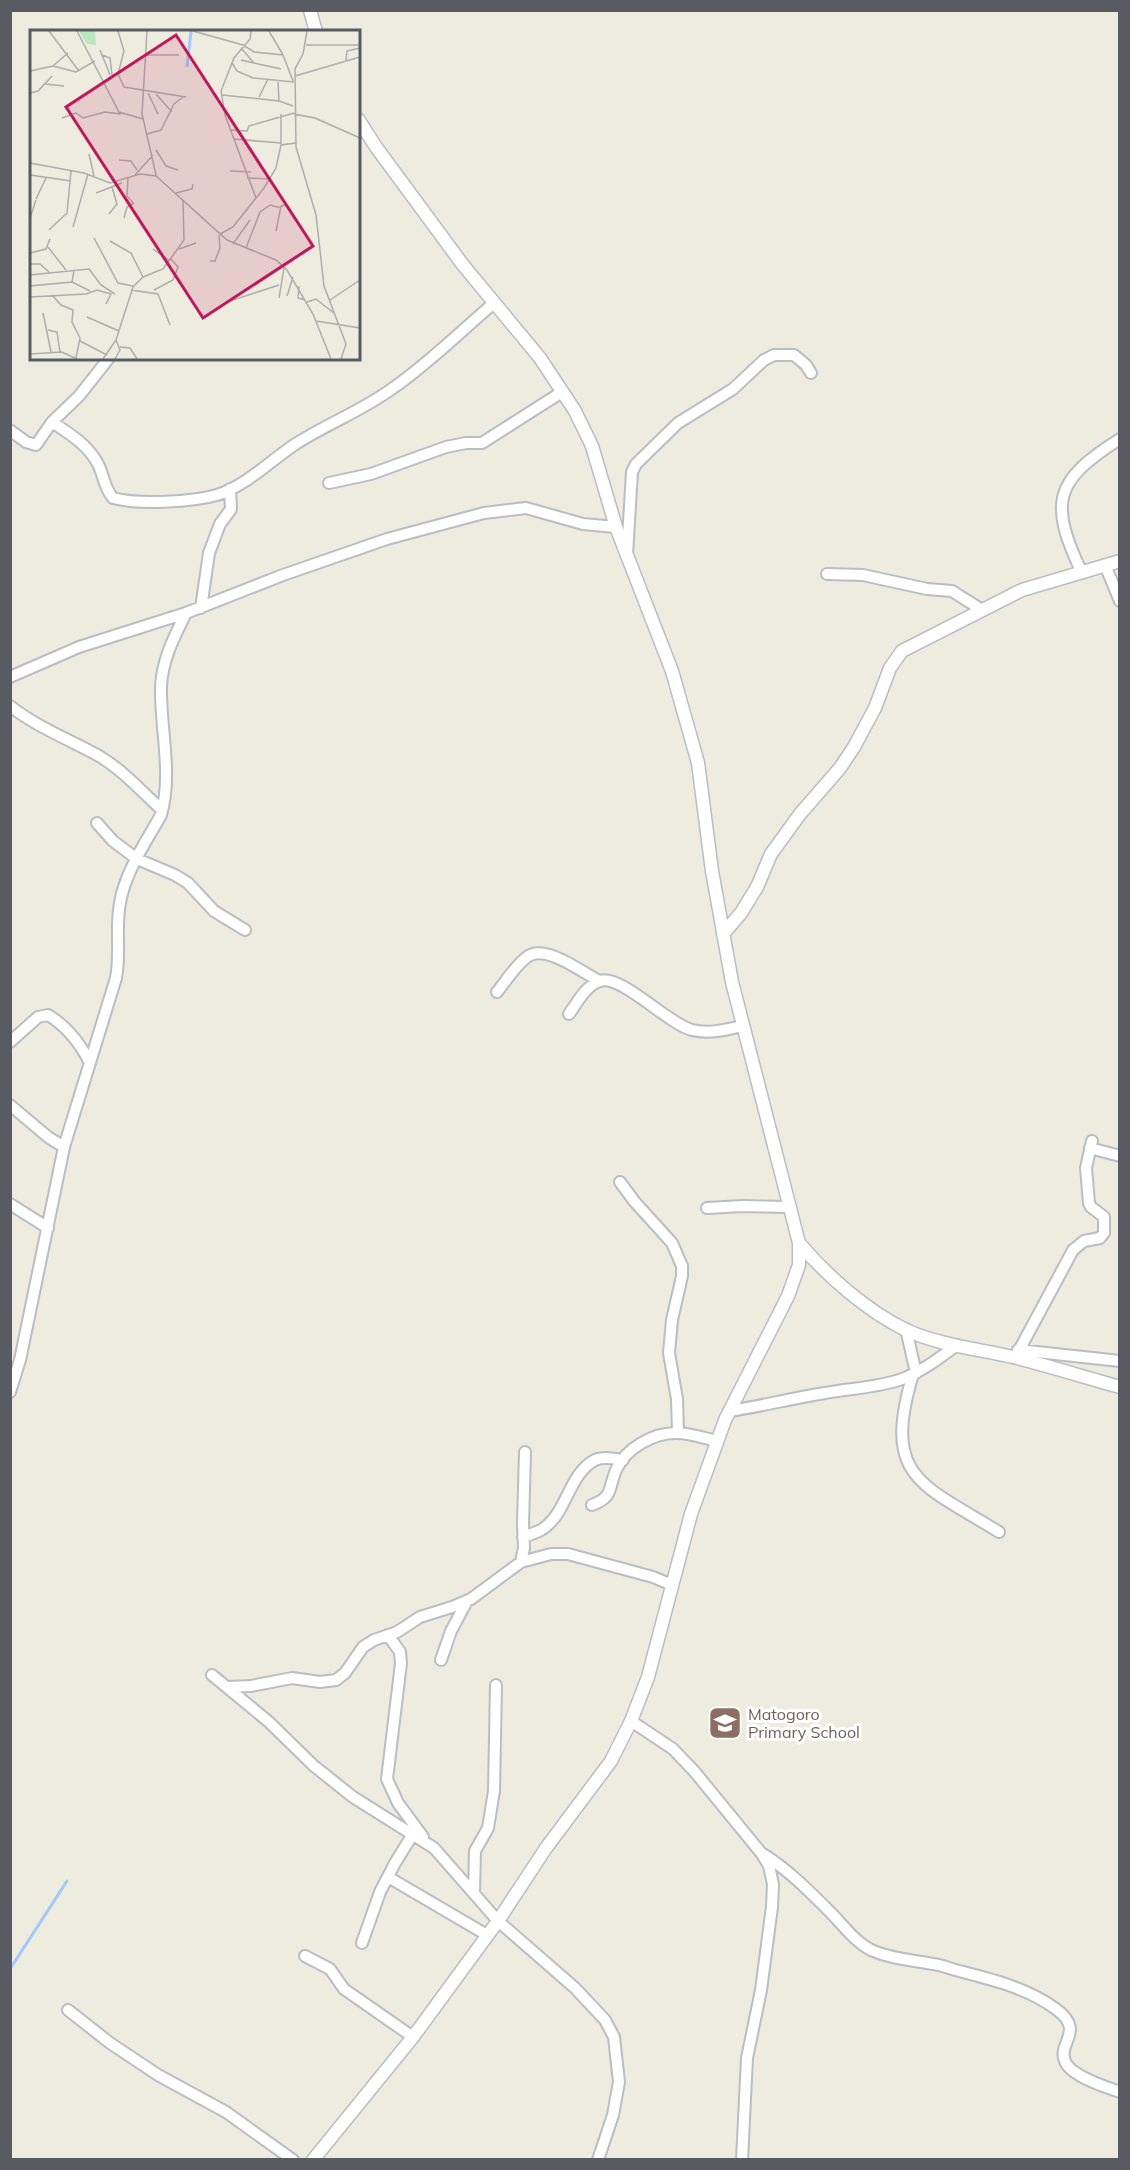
<svg xmlns="http://www.w3.org/2000/svg" width="1130" height="2170" font-family="Mulish,sans-serif">
<style>
.lines{fill:none;stroke-linecap:round;stroke-linejoin:round}
.stream{stroke:#9ecaff;stroke-width:3}
.minor-casing{stroke:#babdc3;stroke-width:14}
.tertiary-casing{stroke:#babdc3;stroke-width:15}
.minor{stroke:#fff;stroke-width:10}
.tertiary{stroke:#fff;stroke-width:12}
.labels{text-anchor:middle;dominant-baseline:central;stroke-width:6;stroke-linejoin:round;paint-order:stroke}
.education-label{font-size:16px;fill:#785e54;stroke:#fff;text-anchor:start}
.inset-river{fill:none;stroke:#9ecaff;stroke-width:3}
.inset-road{fill:none;stroke:#adaea9;stroke-width:1.5}
.view{fill:#c2185b;fill-opacity:0.15;stroke:#c2185b;stroke-width:3}
.inset-edge{fill:none;stroke:#585c62;stroke-width:3}
</style>
<rect width="100%" height="100%" fill="#edecdf"/>
<g class="lines">
<path class="stream" d="M10,1969L67,1881"/>
<defs>
<path id="minor" d="M52,422C70,434 88,445 98,464C104,476 104,488 113,498C139,505 192,502 217,495C247,485 269,462 294,445C326,424 362,411 393,388C429,363 461,331 494,303
M11,431L26,442L36,445L52,422L79,396L109,358
M329,483L371,474L446,447L466,443H482L562,392
M627,555L632,472L636,464L678,423L733,389L764,360L774,355H794L806,365L811,373
M1105,565L1120,601
M1082,573C1049,503 1053,481 1120,439
M827,574L863,575L927,589L952,591L982,610
M201,608L209,553L220,524L231,509L230,489
M10,677L79,647L186,613L283,575L387,539L484,513L526,508L583,524L616,527
M10,706C37,727 70,740 99,756C123,770 142,792 162,810
M97,823L113,841L137,859L175,875L188,883L214,911L245,930
M497,992C506,981 515,966 527,957C544,943 582,972 599,981
M569,1014C577,1003 586,985 600,981C621,974 668,1024 692,1030C709,1034 725,1030 742,1026
M10,1042L38,1017L48,1015C68,1027 80,1043 90,1063
M10,1105L48,1137L64,1147
M1090,1148L1120,1156
M620,1182L634,1201L672,1243L682,1266V1276L672,1320L669,1353L677,1399L678,1433
M10,1204L48,1228
M707,1208L743,1206L789,1207
M906,1329L916,1373
M1018,1350L1120,1361
M1015,1358L1073,1250L1084,1241L1100,1238L1104,1233V1217L1091,1207L1089,1203L1086,1168L1092,1141
M913,1374C882,1478 920,1483 999,1532
M10,1392L20,1360L64,1147L116,978C121,953 115,928 120,903C125,872 146,842 161,815C173,773 160,729 161,687C162,660 174,637 186,613
M730,1411C762,1406 793,1398 825,1393C851,1388 877,1388 902,1379C921,1372 941,1357 957,1345
M592,1505C614,1497 608,1488 616,1470C626,1448 653,1433 676,1433C690,1433 704,1438 717,1441
M523,1537C529,1535 535,1533 541,1530C567,1515 568,1474 595,1460C603,1456 615,1459 623,1460
M521,1562L524,1548L523,1524L525,1452
M388,1635L400,1652L401,1663L387,1779L398,1803L423,1837
M441,1660L451,1631L467,1601
M212,1675L269,1722L314,1766L353,1797L434,1848L498,1921L575,1988L605,2020L614,2037L619,2082L613,2115L598,2160
M228,1687L251,1686L292,1678L320,1682L336,1680L345,1673L363,1647L374,1640L397,1632L420,1617L452,1607L471,1599L521,1562L551,1554H568L653,1577L672,1585
M631,1721L673,1749L694,1771L762,1854L769,1866L773,1884L772,1907L761,1990L747,2058L742,2160
M763,1854C789,1870 812,1894 834,1916C845,1928 857,1943 871,1950C891,1959 912,1960 933,1964C942,1965 951,1969 959,1971C994,1980 1027,1988 1056,2009C1086,2031 1057,2043 1065,2061C1070,2076 1106,2087 1120,2092
M388,1877L487,1935
M474,1893L475,1851L488,1828L494,1791L496,1685
M362,1943L380,1892L395,1863L413,1834
M305,1956L330,1969L344,1989L413,2037
M68,2010L110,2043L158,2075L226,2112L293,2160"/>
<path id="tertiary" d="M310,10L316,32
M358,119L376,147L463,265L540,358L575,411L592,446L616,527L672,671L698,763L712,871L732,982L799,1243C827,1276 867,1311 906,1330C939,1345 978,1349 1013,1357C1049,1366 1084,1377 1120,1387
M723,934L741,913L757,887L771,854L800,814L840,768L854,747L875,708L890,668L902,651L1022,590L1120,561
M313,2160L413,2037L498,1921L546,1848L611,1761L631,1721L648,1677L691,1514L725,1420L788,1296L799,1265V1243"/>
</defs>
<use href="#minor" class="minor-casing"/>
<use href="#tertiary" class="tertiary-casing"/>
<use href="#minor" class="minor"/>
<use href="#tertiary" class="tertiary"/>
</g>
<defs>
<symbol id="school-square" viewBox="-11 -11 22 22"><rect x="-9" y="-9" width="18" height="18" rx="4" fill="#8d6e63" stroke="#fff"/><path d="M0-5L7-2L0 1L-7-2ZM-4 1L0 2.5L4 1V4Q0 6-4 4Z" fill="#fff"/></symbol>
</defs>
<g fill-rule="evenodd">
<use href="#school-square" x="706" y="1704" width="38" height="38"/>
</g>
<g class="labels">
<g class="education-label">
<text x="748" y="1714">Matogoro<tspan x="748" dy="18">Primary School</tspan></text>
</g>
</g>
<g transform="translate(30 30)">
<rect width="330" height="330" fill="#edecdf"/>
<path d="M49,1H65L66,15L57,14Z" fill="#b9e8be"/>
<path class="inset-river" d="M157,37L161,1"/>
<path class="inset-road" d="M19,1L49,41M47,1L89,82L113,89M88,1L94,21L88,44L94,57L156,67M117,1L112,84L126,145M163,1L213,15L224,22L253,25L263,51M221,1L220,9L204,28L191,61L195,85L226,168M239,1L253,25M277,1L273,24L265,39L266,117L286,185L294,256L316,314L311,329M276,15H330M211,18L224,33M70,20L80,45M72,25L80,28L82,45M116,25H149M211,30L251,39M316,30L317,21L330,18M202,33L207,41L223,48L264,52M23,36L38,23M0,41L23,36L46,42L65,31M265,46L330,27M248,52L249,71L263,76M15,54L34,56M0,63L8,61L22,46M118,63L128,84M126,64L142,82M192,65L249,71M229,67L238,49M264,84L285,88L330,108M32,88L46,83L53,88L75,82L91,84M201,100L217,101L219,96L264,83M117,104L131,100L144,74L153,67M204,109L251,113M251,114V84M126,120L136,136L148,140M59,124L64,146M89,130L101,131L107,140M0,133L54,143L80,153L110,144L126,146L197,210L246,230L257,240L283,284L301,329M200,141L221,142M0,145L41,151M105,145L123,125M98,148L97,166L104,174M217,148L241,149M66,163L92,153M146,163L162,159L163,154M6,169L16,148M79,184L87,174L82,157M0,188L6,170M94,188L97,177L104,173M43,197L58,144M19,200L37,183L41,141M246,201L251,176L255,175M190,204L203,197L234,158L246,138L251,115L266,113M64,208L88,253L103,256M80,211L101,223L113,247M203,214L220,190M18,217L36,240M216,218L230,182L240,175L251,178M123,219L140,231M149,219L166,213M0,223L16,219L20,209M180,231H185L190,218L189,205M0,234H10L19,242M0,245L59,239L71,255L85,264M42,252L60,261M0,256L42,252L44,240M269,256L268,268L275,270M101,260L128,264L140,295M124,260L143,250L148,237L141,229M22,265L31,275L43,280L42,292L50,308L46,328M257,266L263,247M0,267L56,264L67,260L81,264L76,274M249,268L254,238M300,270L330,250M200,271L249,255M277,272L286,269L305,284M13,283L21,322M57,287L89,301M286,291L330,298M18,300L27,302L30,322M50,311L77,325M90,317L100,318L107,329M0,324L32,322L47,329M73,329L86,310L103,257L113,247L133,239L154,210L153,171M85,329L90,320L86,310"/>
<path class="view" d="M146,5L283,216L173,288L36,77Z"/>
<rect width="330" height="330" class="inset-edge"/>
</g>
<rect width="1130" height="2170" fill="none" stroke="#585c62" stroke-width="24"/>
</svg>
